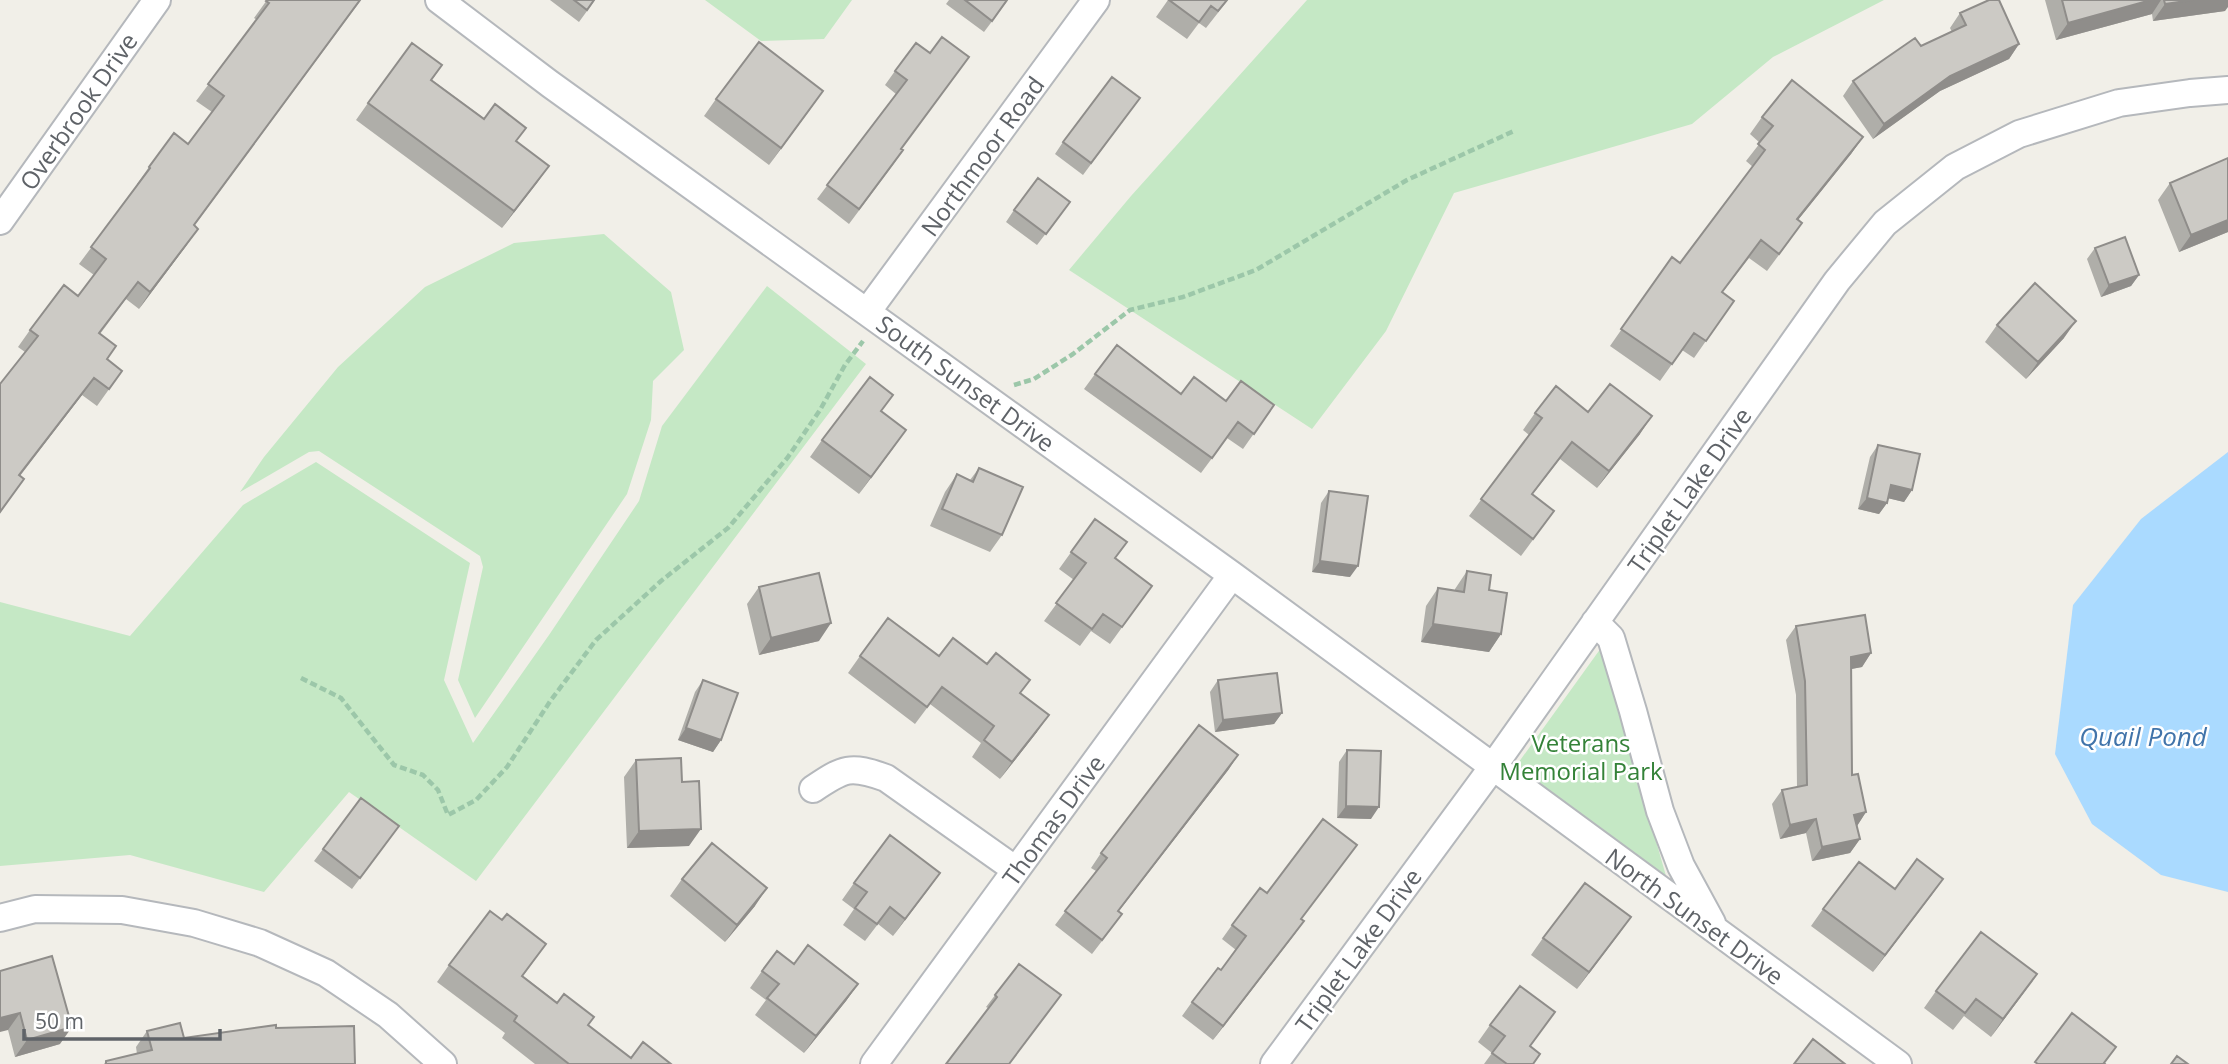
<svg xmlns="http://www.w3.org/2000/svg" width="2228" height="1064" font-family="'Open Sans',sans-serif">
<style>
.green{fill:#c5e8c5}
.water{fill:#aadaff}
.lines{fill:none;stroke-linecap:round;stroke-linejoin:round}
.minor-casing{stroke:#b5b8bc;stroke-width:30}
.path{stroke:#9cc7a9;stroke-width:4.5;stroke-dasharray:7 3.5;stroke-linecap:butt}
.minor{stroke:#fff;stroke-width:26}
.wall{fill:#afaea9}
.shaded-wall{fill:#8f8d8a}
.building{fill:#cccac5;stroke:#8f8d8a;stroke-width:2}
.labels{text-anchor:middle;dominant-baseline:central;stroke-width:5;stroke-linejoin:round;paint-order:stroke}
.street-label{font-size:24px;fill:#5f6368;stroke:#fff}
.park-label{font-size:24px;fill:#348238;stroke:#fff}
.water-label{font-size:26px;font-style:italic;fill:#4174aa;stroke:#fff}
</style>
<rect width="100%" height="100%" fill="#f1efe8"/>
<path class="green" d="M705,0H852L824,39L761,41Z
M1307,0H1884L1773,57L1692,124L1454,193L1386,331L1312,429L1069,270L1131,196Z
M604,234L671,292L684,350L653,381L651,420L627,494L475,718L458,680L483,567L480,556L319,451L309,452L240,492L264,457L338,367L425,287L514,243Z
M767,286L866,364L476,881L349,792L264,892L130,855L0,866V602L130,636L243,505L316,462L470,563L444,680L473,743L549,635L639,501L662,426Z
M1601,648L1666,876L1516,766Z"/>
<path class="water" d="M2228,452V892L2161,875L2092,824L2055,754L2073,605L2141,519Z"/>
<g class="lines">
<defs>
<path id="minor" d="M439,0L550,84L1232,575L1898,1064
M0,221L157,0
M867,312L1096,0
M1595,622L1611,638L1633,711L1660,811L1681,866L1712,923
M813,789C844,768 850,765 886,778L1016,870
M0,918L35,909L122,910L194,923L260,943L326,973L388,1015L443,1064
M874,1064L1232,575
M1274,1064L1492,768L1837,281L1885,223L1955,167L2019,134L2119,103L2190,93L2228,90"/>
</defs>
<use href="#minor" class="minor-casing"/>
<path class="path" d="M1014,385L1034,379L1073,354L1130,310L1183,297L1256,270L1407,180L1514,131
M301,678L341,698L394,765L423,775L438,790L448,815L476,800L507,767L551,700L596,640L661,581L728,528L788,457L820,410L845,365L863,341"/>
<use href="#minor" class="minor"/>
</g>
<path class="wall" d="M267,0H361L194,226L186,246L139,309L126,299L100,334L107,359L122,371L97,406L82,395L20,476L24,479L0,513V384L25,352L18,347L30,330L78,296L94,275L79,264L138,185L137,184L149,167L188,144L212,112L196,101L257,20L254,18Z
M550,0H595L579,22Z
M949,0H1008L984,32L946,4Z
M1168,0H1228L1206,28L1199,23L1187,39L1156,17Z
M2045,0H2228L2225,11L2153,21L2152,14L2056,40Z
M1960,13L2019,44L2009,59L1940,91L1873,139L1843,96L1853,81L1921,46L1952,32L1950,28Z
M930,53L969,57L901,149L903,150L893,165L849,224L817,199L896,94L885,85L895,71Z
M442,65L432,80L549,166L502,228L356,120L368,103Z
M1140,98L1083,175L1055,154L1063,142Z
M716,99L811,108L769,165L704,116Z
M1762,117L1863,137L1851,154L1798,220L1790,240L1767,271L1749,258L1722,293L1734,301L1694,358L1682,350L1660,381L1610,346L1672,257L1680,263L1753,167L1746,161L1760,143L1750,134Z
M2228,158V232L2179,252L2158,200L2170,183Z
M1070,202L1037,245L1006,222L1014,210Z
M2095,248L2139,275L2131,286L2101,297L2087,259Z
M1997,325L2064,338L2026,379L1985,342Z
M1095,374L1181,394L1226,401L1274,405L1243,449L1227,438L1201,473L1084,389Z
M881,412L894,447L859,494L810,457L822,440Z
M1588,412L1640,434L1597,488L1560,459L1532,495L1554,511L1521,556L1469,516L1529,435L1523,430L1535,413Z
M1878,445L1912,490L1904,502L1888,498L1887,503L1879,514L1858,509L1870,457Z
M979,468L1002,535L990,552L930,526L945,492L957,474L970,480Z
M1329,491L1350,577L1312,572L1321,503Z
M1095,519L1115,559L1152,586L1110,644L1091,631L1080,646L1044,621L1074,580L1059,569Z
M1467,571L1489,590L1501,634L1489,652L1421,642L1426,606L1438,588L1455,591V589Z
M759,587L819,641L759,655L747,604Z
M1796,626L1871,653L1862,667L1851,669L1852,775L1866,812L1857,826L1860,839L1850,853L1812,861L1806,833L1780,839L1772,804L1782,790L1797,787L1796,695L1786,640Z
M860,656H939L1021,693L1037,732L1000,779L972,757L981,743L930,704L915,724L848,673Z
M703,680L721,740L713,752L678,740L695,692Z
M1218,680L1282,713L1274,724L1215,732L1210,692Z
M1347,750L1371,819L1337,818L1339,762Z
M636,760L682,782L689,846L627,848L624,777Z
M1229,769L1118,911L1112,928L1092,954L1055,925L1096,871L1091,868L1101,853Z
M399,826L352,889L314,861L323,849Z
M1357,845L1301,919L1304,921L1294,935L1213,1040L1182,1016L1192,1002L1221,970L1236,950L1222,939L1232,925L1267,893Z
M940,873L893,936L878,924L865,941L843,925L854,909L842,900L854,883Z
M682,879L755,906L725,942L670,896Z
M1943,879L1873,972L1811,926L1823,909L1895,889Z
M1631,917L1577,989L1531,955L1543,938Z
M502,920L546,944L523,976L631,1058L671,1064H535L502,1038L505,1033L437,982L449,965Z
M794,964L858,984L846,1001L804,1053L755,1015L766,1000L750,988L762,971Z
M1019,964L1010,1064L988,1008L986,1007Z
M0,971L60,1044L15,1057L8,1030Z
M1936,991H2025L1991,1037L1964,1016L1953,1030L1924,1008Z
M1555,1012L1530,1046L1533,1064H1484L1492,1053L1478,1042L1490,1025Z
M276,1028L355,1064H104L106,1061L137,1054L136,1047L147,1031L184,1038Z"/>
<path class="shaded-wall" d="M2151,0H2161L2152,14L2056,40L2068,23Z
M2193,0H2228V7L2225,11L2153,21L2165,4Z
M2019,44L2009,59L1940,91L1873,139L1884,124L1950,76Z
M823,91L811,108L769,165L781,148Z
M1863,137L1851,154L1785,236L1797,219Z
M549,166L537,183L502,228L514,211Z
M2228,220V232L2179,252L2191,235Z
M198,229L186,246L139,309L150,292Z
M2139,275L2131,286L2101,297L2109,285Z
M2076,321L2064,338L2026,379L2038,362Z
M94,378L82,395L7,492L19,475Z
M1652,416L1640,434L1597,488L1609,471Z
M906,430L894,447L859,494L871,477Z
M1891,485L1912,490L1904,502L1883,497Z
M1867,498L1887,503L1879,514L1858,509Z
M1320,561L1358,566L1350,577L1312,572Z
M831,623L819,641L759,655L771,638Z
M1433,624L1501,634L1489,652L1421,642Z
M1871,653L1862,667L1841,671L1851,657Z
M1282,713L1274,724L1215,732L1223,720Z
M1049,715L1037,732L1000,779L1012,762Z
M686,728L721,740L713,752L678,740Z
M1238,755L1229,769L1108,925L1118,911Z
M1346,806L1379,807L1371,819L1337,818Z
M1866,812L1857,826L1854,815Z
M1816,819L1806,833L1780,839L1790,825Z
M701,829L689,846L627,848L639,831Z
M1860,839L1850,853L1812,861L1822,847Z
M940,873L928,890L893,936L905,919Z
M1943,879L1931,896L1873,972L1885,955Z
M767,888L755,906L725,942L737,925Z
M1631,917L1619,934L1577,989L1589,972Z
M1304,921L1294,935L1213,1040L1223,1026Z
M2037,974L2025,991L1991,1037L2003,1019Z
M858,984L846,1001L804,1053L816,1036Z
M20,1013L8,1030L0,1032V1018Z
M72,1027L60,1044L15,1057L27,1040Z"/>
<path class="building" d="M267,0H360L194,225L198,229L150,292L138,282L99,333L116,346L107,359L122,371L109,389L94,378L19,475L24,479L0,512V384L38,336L30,330L64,285L78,296L106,259L91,247L150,168L149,167L174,133L188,144L224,96L208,84L269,3L266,1Z
M574,0H594L587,10Z
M965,0H1007L992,21Z
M1169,0H1227L1218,11L1211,6L1199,22Z
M1989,0H1999L2019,44L1950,76L1884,124L1853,81L1915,38L1921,46L1966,25L1960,13Z
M2062,0H2151L2068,23Z
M2164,0H2193L2165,4Z
M942,37L969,57L901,149L903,150L859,209L827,185L907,80L895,71L916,43L930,53Z
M759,42L823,91L781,148L716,99Z
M412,43L442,65L431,80L484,119L495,104L526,128L516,141L549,166L514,211L368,103Z
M1112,77L1140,98L1091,163L1063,142Z
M1792,80L1863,137L1797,219L1802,223L1779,254L1761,240L1722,292L1734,301L1706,341L1694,333L1672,364L1621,329L1672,257L1680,263L1765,150L1758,144L1773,126L1762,117Z
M2228,158V220L2191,235L2170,183Z
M1038,178L1070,202L1046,234L1014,210Z
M2125,237L2139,275L2109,285L2095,248Z
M2035,283L2076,321L2038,362L1997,325Z
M1117,345L1181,394L1194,377L1226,401L1241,381L1274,405L1254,434L1238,422L1212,458L1095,374Z
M870,377L893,395L881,411L906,430L871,477L822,440Z
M1610,384L1652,416L1609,471L1572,442L1532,494L1554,511L1533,539L1481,499L1542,418L1535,413L1556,386L1588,412Z
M1878,445L1920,454L1912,490L1891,485L1887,503L1867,498Z
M979,468L1023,487L1002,535L942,509L957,474L973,482Z
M1329,491L1368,496L1358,566L1320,561Z
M1095,519L1127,542L1115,558L1152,586L1122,627L1103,614L1092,629L1056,603L1086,563L1071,552Z
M1467,571L1491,575L1489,590L1507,593L1501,634L1433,624L1438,588L1464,592Z
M819,573L831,623L771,638L759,587Z
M1865,615L1871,653L1851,657L1852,775L1858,774L1866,812L1854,815L1860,839L1822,847L1816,819L1790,825L1782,790L1807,785L1805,681L1796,626Z
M888,618L939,656L953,638L987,664L996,653L1030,680L1020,693L1049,715L1012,762L984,740L994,726L942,687L927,707L860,656Z
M1277,673L1282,713L1223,720L1218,680Z
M703,680L738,693L721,740L686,728Z
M1199,725L1238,755L1118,911L1122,914L1102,940L1065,911L1107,858L1101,853Z
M1347,750L1381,751L1379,807L1346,806Z
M681,758L682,782L699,781L701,829L639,831L636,760Z
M361,798L399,826L360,878L323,849Z
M1323,819L1357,845L1301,919L1304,921L1223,1026L1192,1002L1218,968L1221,970L1246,936L1232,925L1260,888L1267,893Z
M890,835L940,873L905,919L890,907L877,924L855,908L867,892L854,883Z
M712,843L767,888L737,925L682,879Z
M1917,859L1943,879L1885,955L1823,909L1859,862L1895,889Z
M1585,883L1631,917L1589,972L1543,938Z
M490,911L502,920L507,914L546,944L522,976L557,1003L564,994L594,1017L588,1025L631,1058L643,1042L671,1064H569L514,1021L517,1016L449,965Z
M1981,932L2037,974L2003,1019L1976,999L1965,1013L1936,991Z
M808,945L858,984L816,1036L767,998L779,984L762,971L777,951L794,964Z
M52,956L72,1027L27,1040L20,1013L0,1018V971Z
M1019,964L1061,995L1009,1064H946L997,997L995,995Z
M1520,986L1555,1012L1530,1046L1540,1054L1533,1064H1507L1492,1053L1505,1036L1490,1025Z
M2072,1013L2116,1047L2104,1063L2105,1064H2038L2035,1062Z
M180,1023L184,1038L276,1025V1028L354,1026L355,1064H106V1061L152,1050L147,1031Z
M1813,1039L1845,1064H1794Z
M2177,1056L2188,1064H2171Z"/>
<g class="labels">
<g class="street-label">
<text transform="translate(78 111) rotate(-55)">Overbrook Drive</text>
<text transform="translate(982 156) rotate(-54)">Northmoor Road</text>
<text transform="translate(966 383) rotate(36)">South Sunset Drive</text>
<text transform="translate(1689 490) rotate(-55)">Triplet Lake Drive</text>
<text transform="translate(1053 820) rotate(-54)">Thomas Drive</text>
<text transform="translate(1695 916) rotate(36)">North Sunset Drive</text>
<text transform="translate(1358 950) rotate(-54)">Triplet Lake Drive</text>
</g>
<g class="park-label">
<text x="1581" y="742">Veterans<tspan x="1581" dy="28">Memorial Park</tspan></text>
</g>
<g class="water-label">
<text x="2143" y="736">Quail Pond</text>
</g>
</g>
<path d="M24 1029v10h196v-10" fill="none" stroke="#5f6368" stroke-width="3.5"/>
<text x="35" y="1029" font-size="21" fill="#5f6368" stroke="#ffffff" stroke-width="5" paint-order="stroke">50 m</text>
</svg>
